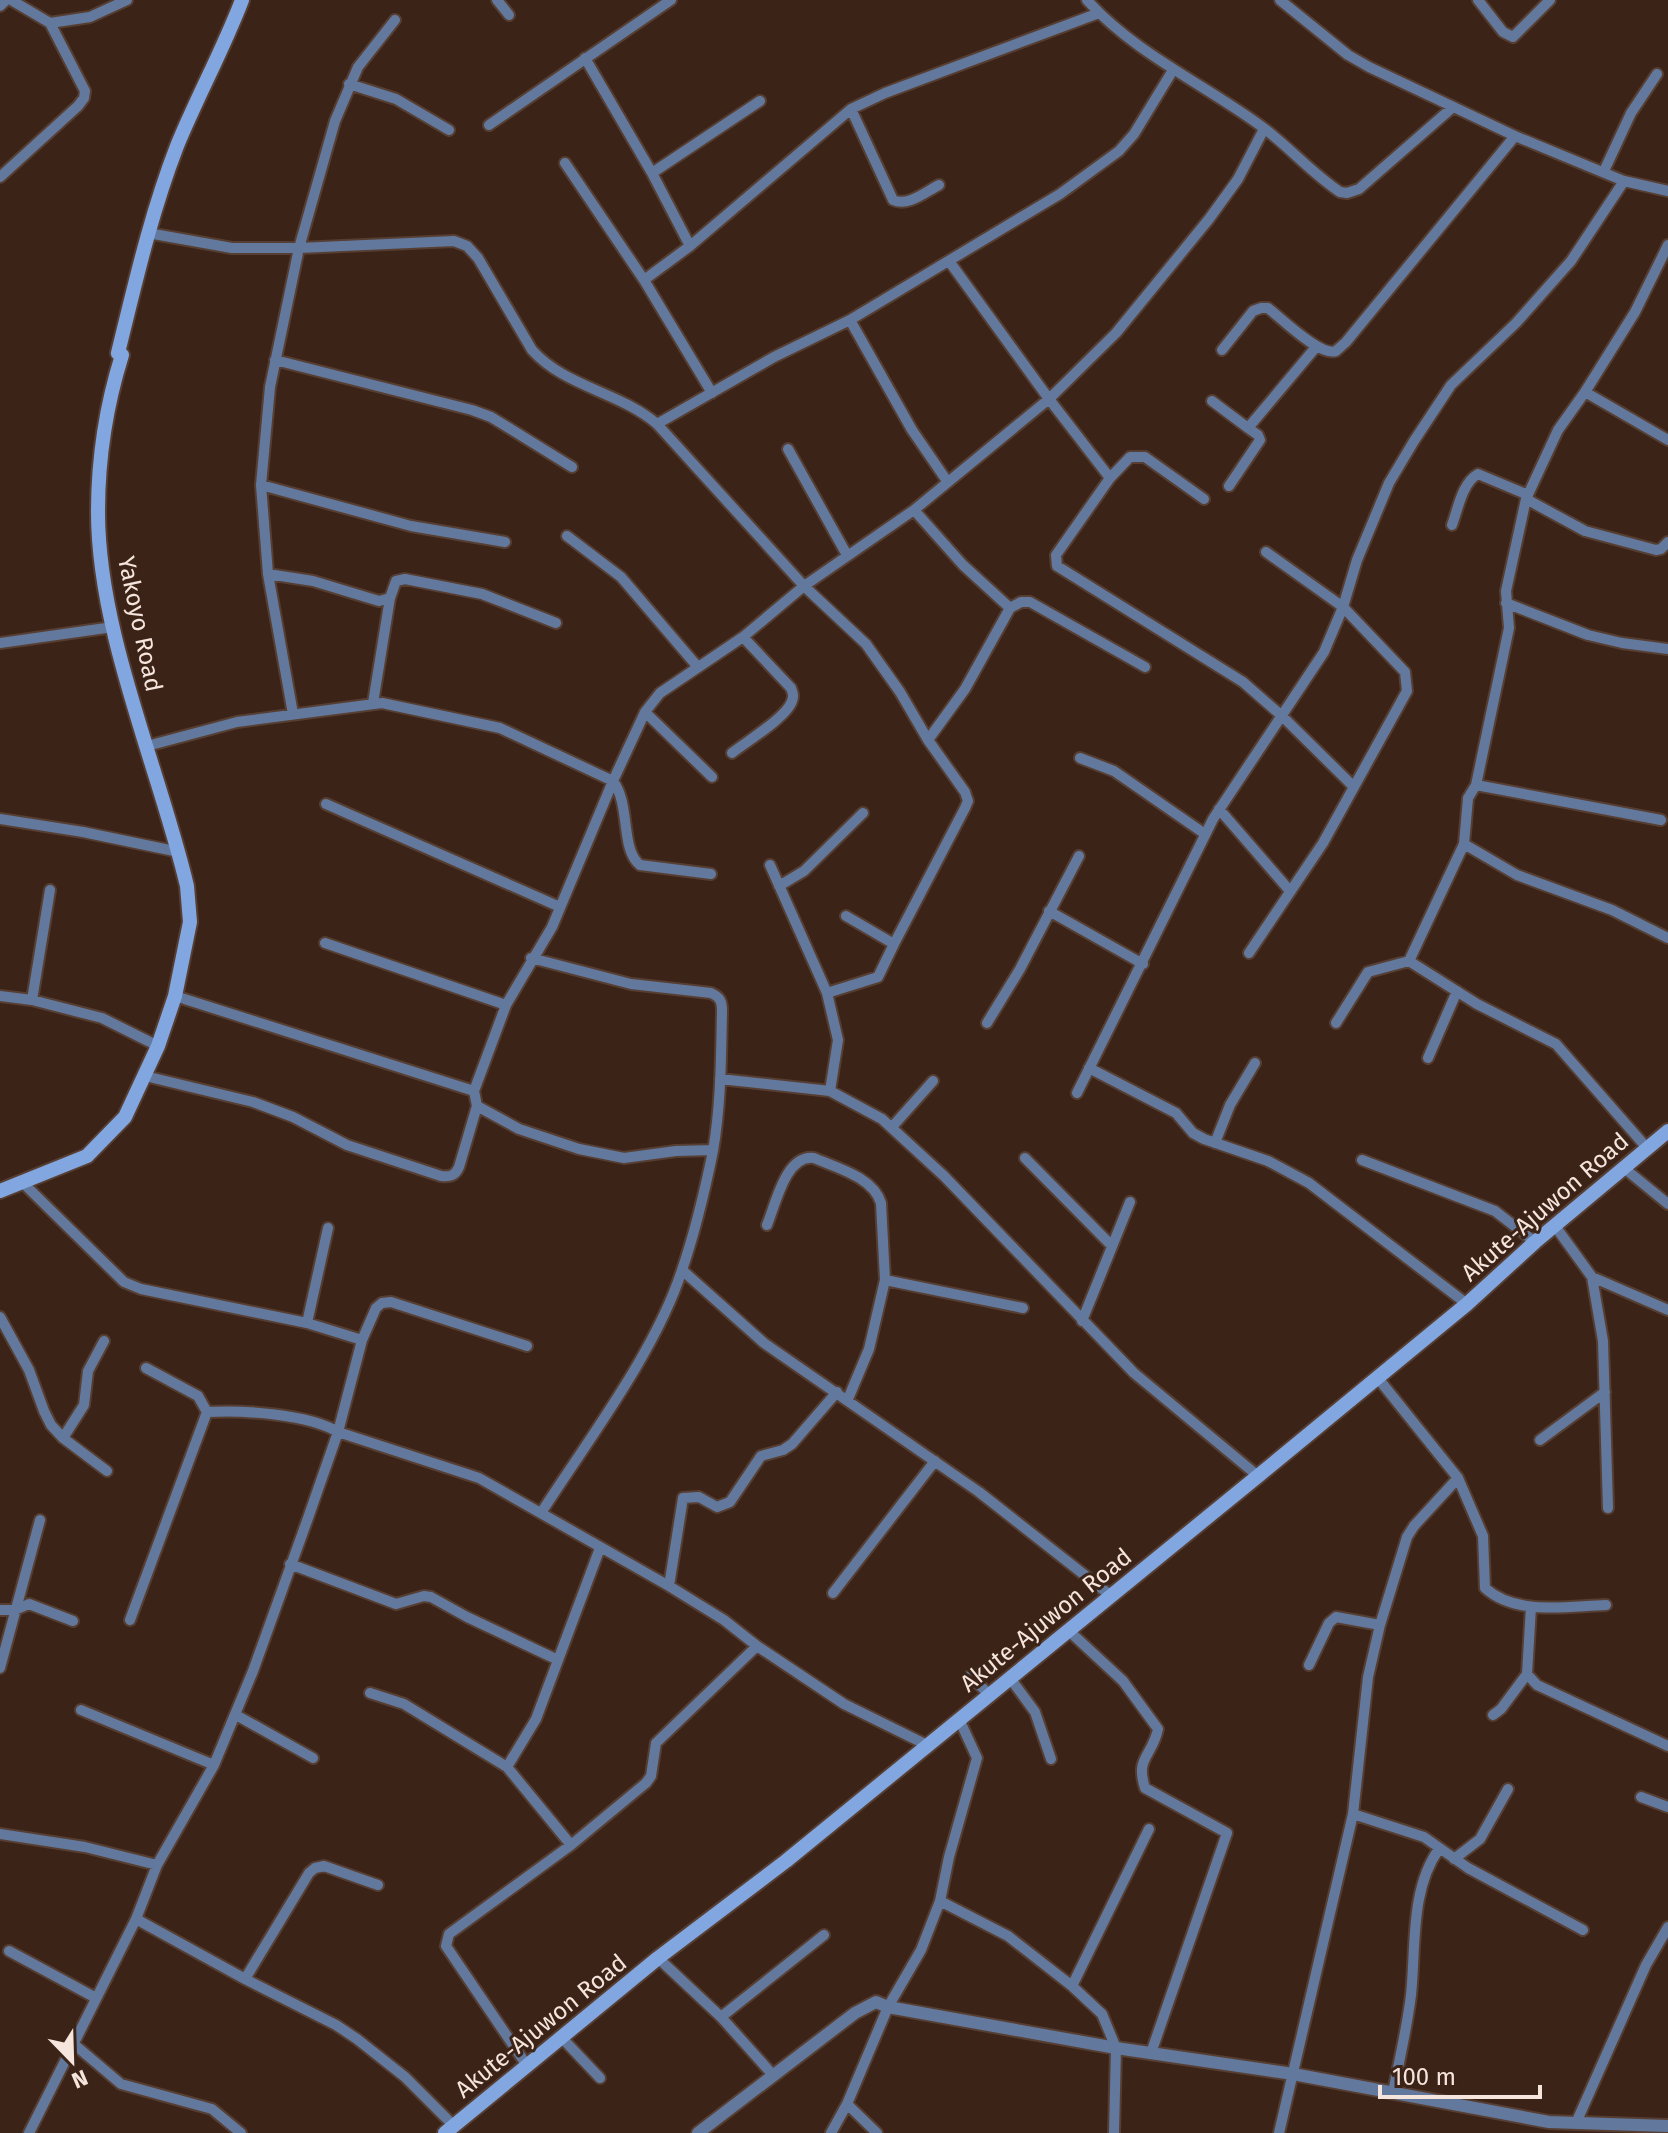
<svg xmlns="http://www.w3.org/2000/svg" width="1668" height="2133" font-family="'Fira Sans',sans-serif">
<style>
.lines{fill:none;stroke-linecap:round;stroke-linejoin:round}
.minor-casing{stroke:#563e33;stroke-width:14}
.tertiary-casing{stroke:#563e33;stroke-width:16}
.secondary-casing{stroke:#563e33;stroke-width:18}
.minor{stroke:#62799d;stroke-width:10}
.tertiary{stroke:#62799d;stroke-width:12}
.secondary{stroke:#81a6e0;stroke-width:14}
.labels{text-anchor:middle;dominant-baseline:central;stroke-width:6;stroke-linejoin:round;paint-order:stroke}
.street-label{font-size:24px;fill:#f6e5dd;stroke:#3c2317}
</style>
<rect width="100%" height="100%" fill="#3c2317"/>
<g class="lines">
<defs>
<path id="minor" d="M497,0L509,15
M1087,0C1135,54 1208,86 1265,129C1291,149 1313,174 1340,192L1347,193L1359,189L1453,107
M1280,0L1348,55L1369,67L1515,136L1624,181L1668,191
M1478,0L1503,32L1513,37L1550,0
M0,6L6,0
M50,23L90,17L127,0
M585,58L652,173L690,246
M349,84L396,99L449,130
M851,109L893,200C908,207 925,192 939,185
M489,125L671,0
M565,163L644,280L712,393
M1604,171L1631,113L1657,74
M652,173L760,101
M0,177L78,106L84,98L85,91L50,23L11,0
M148,233L232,248H299L454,241L467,246L478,258L532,350C565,387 620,392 657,424L804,586L866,644L900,692L928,740L965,792L968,801L965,808L894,944L846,916
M949,261L1049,399L1110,478
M644,280L690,246L851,109L885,93L1099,13
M850,320L912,430L947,481
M1222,350L1253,311L1261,308H1268C1281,318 1320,357 1336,351C1337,350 1345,343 1346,342L1515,136
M275,360L472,410L491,417L572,467
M1585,392L1668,440
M1212,401L1248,428
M657,424L774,357L850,320L1060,194L1119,151L1134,134L1173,70
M788,449L847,555
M261,485L411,526L505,542
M1229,486L1260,440L1258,435L1248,428L1316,347
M1204,499L1145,457H1130L1110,478L1056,555L1057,566L1243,682L1282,716L1354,787
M1526,499L1585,531L1656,550L1661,549L1668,542
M914,510L963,565L1010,608
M1452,525C1458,509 1462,483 1478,474L1528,495
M567,536L621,577L697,666
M268,574L313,581L379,601L390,598L396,581L405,579L482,594L556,623
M1506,603L1588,635L1622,643L1668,649
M0,643L113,627
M373,703L390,598
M645,712L712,777
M293,714L268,574L261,485L270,387L299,248L335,121L358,67L395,20
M928,740L965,689L1010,608L1021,602H1030L1145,667
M147,746L237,722L382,703L500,728L613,781C631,805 620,849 640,865L711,874
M732,753C746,742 787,717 792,701C794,695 793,694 791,688L743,637
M1080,758L1114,771L1205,834
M1476,785L1661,820
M326,804L560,907
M1219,809L1290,891
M0,819L83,832L179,852
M1464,844L1517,875L1612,910L1668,938
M770,865L827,993L838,1040L830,1091
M779,886L804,871L863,813
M1049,911L1143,964
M325,943L506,1005
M1249,953L1323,843L1407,691L1405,672L1343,607L1266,552
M531,958L631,984L711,993C720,997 722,1001 722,1011C721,1057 721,1105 713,1151C705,1190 695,1232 682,1270C656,1351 588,1440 541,1513
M1409,961L1464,844L1468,798L1476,785L1509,628L1506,591L1526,499L1558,430L1585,392L1635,312L1668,245
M827,993L878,977L894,944
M0,996L32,1000L102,1018L158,1046
M32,1000L50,890
M987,1023L1020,969L1079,856
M1336,1023L1368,972L1409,961L1477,1004L1556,1044L1647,1148
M1428,1058L1457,991
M1089,1068L1176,1113L1193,1133L1204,1139L1268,1161L1309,1183L1467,1304
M145,1076L253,1102L293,1117L347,1145L441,1176C450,1177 455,1176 459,1167L477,1106L474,1091L175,996
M720,1079L830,1091L882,1119L944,1176L1134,1373L1258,1476
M474,1091L506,1005L552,927L613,781L645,712L660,693L743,637L804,586L914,510L1049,399L1116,333L1209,219L1238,179L1264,129
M1077,1093L1213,819L1324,652L1343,607L1357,560L1389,483L1414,441L1451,385L1516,323L1571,261L1624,181
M477,1106L519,1129L579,1149L624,1158L676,1151L713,1150
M892,1127L933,1081
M1215,1143L1230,1105L1255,1063
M1025,1158L1111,1245
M1362,1160L1495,1211L1535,1242
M1624,1168L1668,1204
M21,1181L124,1282L141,1289L307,1323L362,1340
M767,1225C776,1203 786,1154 814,1158C837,1168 873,1177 881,1203L885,1280L869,1349L848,1399
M1555,1226L1592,1277L1668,1310
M682,1270L764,1343L979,1492L1110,1595
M1592,1277L1603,1341L1608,1508
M885,1280L1023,1308
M0,1317L29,1370L44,1411L51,1425L63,1438L107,1471
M1082,1321L1130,1202
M307,1323L328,1228
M146,1368L198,1396L207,1412C243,1410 308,1414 338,1432L479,1478L669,1586L724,1620L757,1646L844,1704L927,1745
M1377,1377L1458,1478L1483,1536L1485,1588C1516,1616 1567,1606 1606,1605
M63,1438L84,1405L88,1371L104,1341
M1540,1440L1605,1392
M290,1564L396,1604L424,1596L431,1597L467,1617L558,1660
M669,1586L683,1498L699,1497L717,1507L730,1502L761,1456L783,1450L792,1444L837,1392
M833,1593L935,1461
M1531,1607L1527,1674L1537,1685L1668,1746
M0,1610H15L29,1604L73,1621
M130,1620L207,1412
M1068,1630L1123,1681L1158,1729C1152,1757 1135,1757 1145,1788L1227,1833L1151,2053
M1309,1665L1329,1623L1336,1617L1380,1625
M0,1668L40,1520
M970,1676L990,1695
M1010,1678L1035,1712L1051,1759
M370,1693L404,1704L507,1767L571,1845
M81,1710L214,1765
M236,1715L313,1758
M1493,1715L1501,1709L1527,1674
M507,1767L536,1719L600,1548
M1641,1797L1668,1807
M1353,1814L1424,1837L1468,1868L1583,1930
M0,1834L85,1847L157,1865
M1454,1859L1480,1839L1508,1789
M940,1901L1008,1936L1072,1986L1102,2014L1116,2048L1114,2133
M136,1919L245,1979L336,2025L357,2039L405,2077L454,2126
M9,1951L96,1998
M658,1958L721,2017L773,2075
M245,1979L309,1873L315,1868L324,1866L378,1885
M1072,1986L1149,1829
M721,2017L824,1935
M562,2038L600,2078
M75,2045L121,2084L212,2109L241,2133
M528,2067L446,1946L449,1934L571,1845L646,1783L651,1776L656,1743L757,1646
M1393,2093C1399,2061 1407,2028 1411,1995C1416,1948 1410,1889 1439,1849
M847,2104L877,2133
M1576,2123L1646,1965L1668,1927
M29,2133L136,1919L157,1865L214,1765L253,1671L308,1518L338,1432L362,1340L376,1308L382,1303L391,1302L527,1346
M831,2133L847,2104L888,2007L921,1950L940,1901L949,1857L977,1758L959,1719
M1279,2133L1353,1814L1368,1677L1380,1625L1407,1537L1414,1526L1458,1478"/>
<path id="tertiary" d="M698,2133L855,2013L876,2002L888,2007L1116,2048L1293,2074L1549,2122L1668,2126"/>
<path id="secondary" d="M0,1191L87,1156L125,1117L158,1046L175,996L190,922L187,886C159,768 98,633 98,512C98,459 106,406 122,355L118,353C135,284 151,213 177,146C197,97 223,50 242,0
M445,2133L658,1958L786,1861L1258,1476L1467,1304L1535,1242L1668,1131"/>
</defs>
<use href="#minor" class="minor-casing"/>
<use href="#tertiary" class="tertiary-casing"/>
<use href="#secondary" class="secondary-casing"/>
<use href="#minor" class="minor"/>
<use href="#tertiary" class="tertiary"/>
<use href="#secondary" class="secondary"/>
</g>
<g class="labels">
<g class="street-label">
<text transform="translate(140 624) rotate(78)">Yakoyo Road</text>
<text transform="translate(1545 1207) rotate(-41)">Akute-Ajuwon Road</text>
<text transform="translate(1046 1620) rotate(-39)">Akute-Ajuwon Road</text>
<text transform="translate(541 2026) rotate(-39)">Akute-Ajuwon Road</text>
</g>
</g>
<g transform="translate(72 2061) rotate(157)" stroke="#3c2317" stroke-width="6" paint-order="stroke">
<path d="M0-6L14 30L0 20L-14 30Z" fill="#f6e5dd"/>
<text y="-12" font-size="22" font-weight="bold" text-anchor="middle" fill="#f6e5dd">N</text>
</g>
<path d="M1380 2085v12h160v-12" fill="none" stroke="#f6e5dd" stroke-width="4"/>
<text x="1392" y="2085" font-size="24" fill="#f6e5dd" stroke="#3c2317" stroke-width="6" paint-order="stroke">100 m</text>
</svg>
